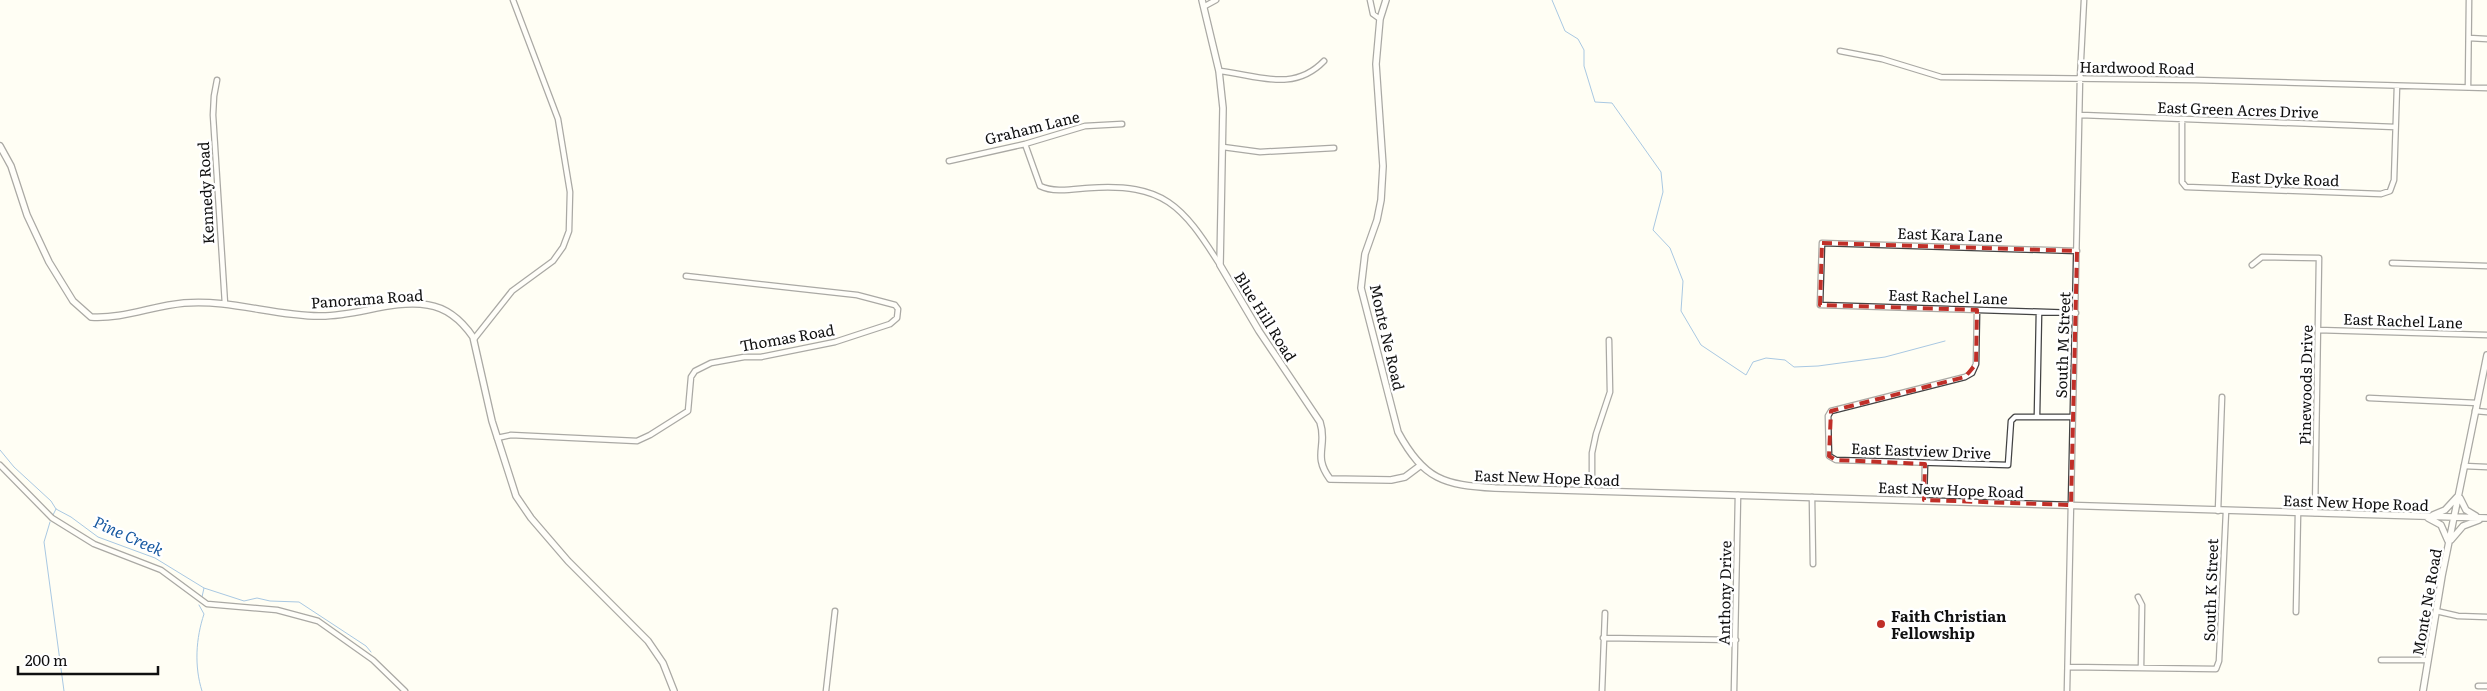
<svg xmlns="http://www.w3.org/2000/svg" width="2487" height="691" font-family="Literata,serif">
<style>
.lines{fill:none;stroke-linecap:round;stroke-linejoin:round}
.stream{stroke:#4088cc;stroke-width:1}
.minor-casing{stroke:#434343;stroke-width:7}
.tertiary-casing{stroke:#434343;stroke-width:8}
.minor{stroke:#fff;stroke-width:4.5}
.tertiary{stroke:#fff;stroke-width:5.5}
.marked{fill:none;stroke:#c02f28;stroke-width:4;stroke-dasharray:10 6;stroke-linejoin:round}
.poi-dot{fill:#c02f28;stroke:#fff;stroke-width:2}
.labels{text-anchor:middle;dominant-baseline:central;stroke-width:5;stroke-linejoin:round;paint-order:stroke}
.street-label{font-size:15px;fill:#101010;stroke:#fff}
.poi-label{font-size:15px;font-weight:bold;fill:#101010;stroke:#fff;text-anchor:start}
.water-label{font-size:16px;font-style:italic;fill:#195aa2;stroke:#fff}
</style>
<rect width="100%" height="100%" fill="#fffef4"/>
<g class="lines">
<path class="stream" d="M1552,0L1565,31L1578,39L1584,50V66L1595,102L1612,103L1661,172L1663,192L1653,230L1670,248L1683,281L1681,311L1701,345L1746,375L1753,362L1766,358L1785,360L1794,367L1818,366L1885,357L1945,341
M0,450L14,467L51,501L56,509L71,517L98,537L155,558L204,588L202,597
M53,515L56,509
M50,522L44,542L64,691
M204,588L244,601L257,598L270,601L299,602L366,646L371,652
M199,605L204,614C196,638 194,666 202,691"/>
<defs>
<path id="minor" d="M1370,0L1373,14L1380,19
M1205,6L1216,0
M2469,38L2487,39
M1840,51L1882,59L1941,77L2195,80L2487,88
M1219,71C1258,75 1293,93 1324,61
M217,80L214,96L213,115L225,304
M2468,87L2469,0
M2081,115L2395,127
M2182,121V182L2186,187L2381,194L2390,191L2394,180L2397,86
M1025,144L1040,186C1054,193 1074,189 1089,188C1164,183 1182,205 1220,265
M1223,147L1260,152L1334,148
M949,161L1025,144L1085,126L1122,124
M2392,263L2487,266
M2252,265L2262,257L2319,258L2315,513
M1977,310L1976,364L1972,373L1965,377L1831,411L1828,416L1829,456L1836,460L2008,465L2011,421L2015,417H2072
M2076,313L1820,305L1822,243L2077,251
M2318,330L2487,335
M474,339L512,291L553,261L563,247L569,231L570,192L558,119L513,0
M2369,398L2477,403
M2475,411L2487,412
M2037,415L2039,312
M497,438L511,435L637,441L650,435L688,411L691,377L695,371L711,363L744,357H761L835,342L890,324L897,318L898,309L895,305L857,295L686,276
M0,465L52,518L94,544L161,570L207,604L277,610L318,621L373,660L405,691
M2464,466L2487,467
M1592,491V453L1596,434L1610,392L1609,340
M1812,497L1813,564
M1924,500L1925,464
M2218,511L2222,397
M2138,597L2142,605L2141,668
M2436,611L2458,616L2487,617
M2296,612L2298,513
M1603,638L1736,640
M2381,660H2428
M2068,667L2216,669L2219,661L2226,511
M2478,686H2487
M826,691L835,611
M1602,691L1605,613
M1734,691L1738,495
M2067,691L2080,78L2084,0"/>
<path id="tertiary" d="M1202,0L1219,71L1223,108L1220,265L1259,331L1320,422C1328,446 1312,455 1330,479L1391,480L1405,477L1421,465
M1386,0L1380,19L1376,64L1383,166L1381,200L1377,220L1365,254L1361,288L1398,432C1424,480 1444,485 1495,488L2487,518
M0,146L11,166L27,215L49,262L73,301L91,317C123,319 152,306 184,303C230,299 274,316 319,316C356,317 392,299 428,305C448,308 462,321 473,337L492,421L516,496L531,518L568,561L648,641L663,663L674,691
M2460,498L2466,510L2476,516
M2433,515L2445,510L2457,497
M2428,518L2441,525L2448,541
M2451,540L2463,526L2479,520
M2423,691L2442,576L2487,355"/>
</defs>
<use href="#minor" class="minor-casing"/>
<use href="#tertiary" class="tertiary-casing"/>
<use href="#minor" class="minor"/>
<use href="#tertiary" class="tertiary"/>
</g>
<path d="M0 0H2487V691H0ZM1822,243L2077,251L2071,505L1924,500L1925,464L1836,460L1829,456L1831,411L1965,377L1976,364L1977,310L1820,305Z" fill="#fffef4" fill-opacity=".55" fill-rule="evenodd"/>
<path class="marked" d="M1822,243L2077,251L2071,505L1924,500L1925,464L1836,460L1829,456L1831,411L1965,377L1976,364L1977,310L1820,305Z"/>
<circle class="poi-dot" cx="1881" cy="624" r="5"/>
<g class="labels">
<g class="street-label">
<text transform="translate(2137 67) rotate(1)">Hardwood Road</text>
<text transform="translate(2238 109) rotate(2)">East Green Acres Drive</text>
<text transform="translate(1032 127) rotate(-14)">Graham Lane</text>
<text transform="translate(2285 178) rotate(2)">East Dyke Road</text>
<text transform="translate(205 193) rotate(-93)">Kennedy Road</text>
<text transform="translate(1950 234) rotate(2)">East Kara Lane</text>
<text transform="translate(1948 296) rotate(2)">East Rachel Lane</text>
<text transform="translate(367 298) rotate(-4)">Panorama Road</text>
<text transform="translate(1266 316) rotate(58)">Blue Hill Road</text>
<text transform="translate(2403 320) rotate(2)">East Rachel Lane</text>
<text transform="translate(787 337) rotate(-10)">Thomas Road</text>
<text transform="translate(1388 337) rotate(77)">Monte Ne Road</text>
<text transform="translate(2062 345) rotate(-88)">South M Street</text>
<text transform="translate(2305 385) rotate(-89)">Pinewoods Drive</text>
<text transform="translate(1921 450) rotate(2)">East Eastview Drive</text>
<text transform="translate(1547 477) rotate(2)">East New Hope Road</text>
<text transform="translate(1951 489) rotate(2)">East New Hope Road</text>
<text transform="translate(2356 502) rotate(2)">East New Hope Road</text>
<text transform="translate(2210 590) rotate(-88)">South K Street</text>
<text transform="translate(1724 593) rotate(-89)">Anthony Drive</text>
<text transform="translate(2426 602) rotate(-80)">Monte Ne Road</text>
</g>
<g class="poi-label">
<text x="1891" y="615">Faith Christian<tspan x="1891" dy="17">Fellowship</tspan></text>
</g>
<g class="water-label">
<text transform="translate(129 535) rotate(24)">Pine Creek</text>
</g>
</g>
<path d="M18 666v8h140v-8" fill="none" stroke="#101010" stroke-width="2.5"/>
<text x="25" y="666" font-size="15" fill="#101010" stroke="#ffffff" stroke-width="4" paint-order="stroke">200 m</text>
</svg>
